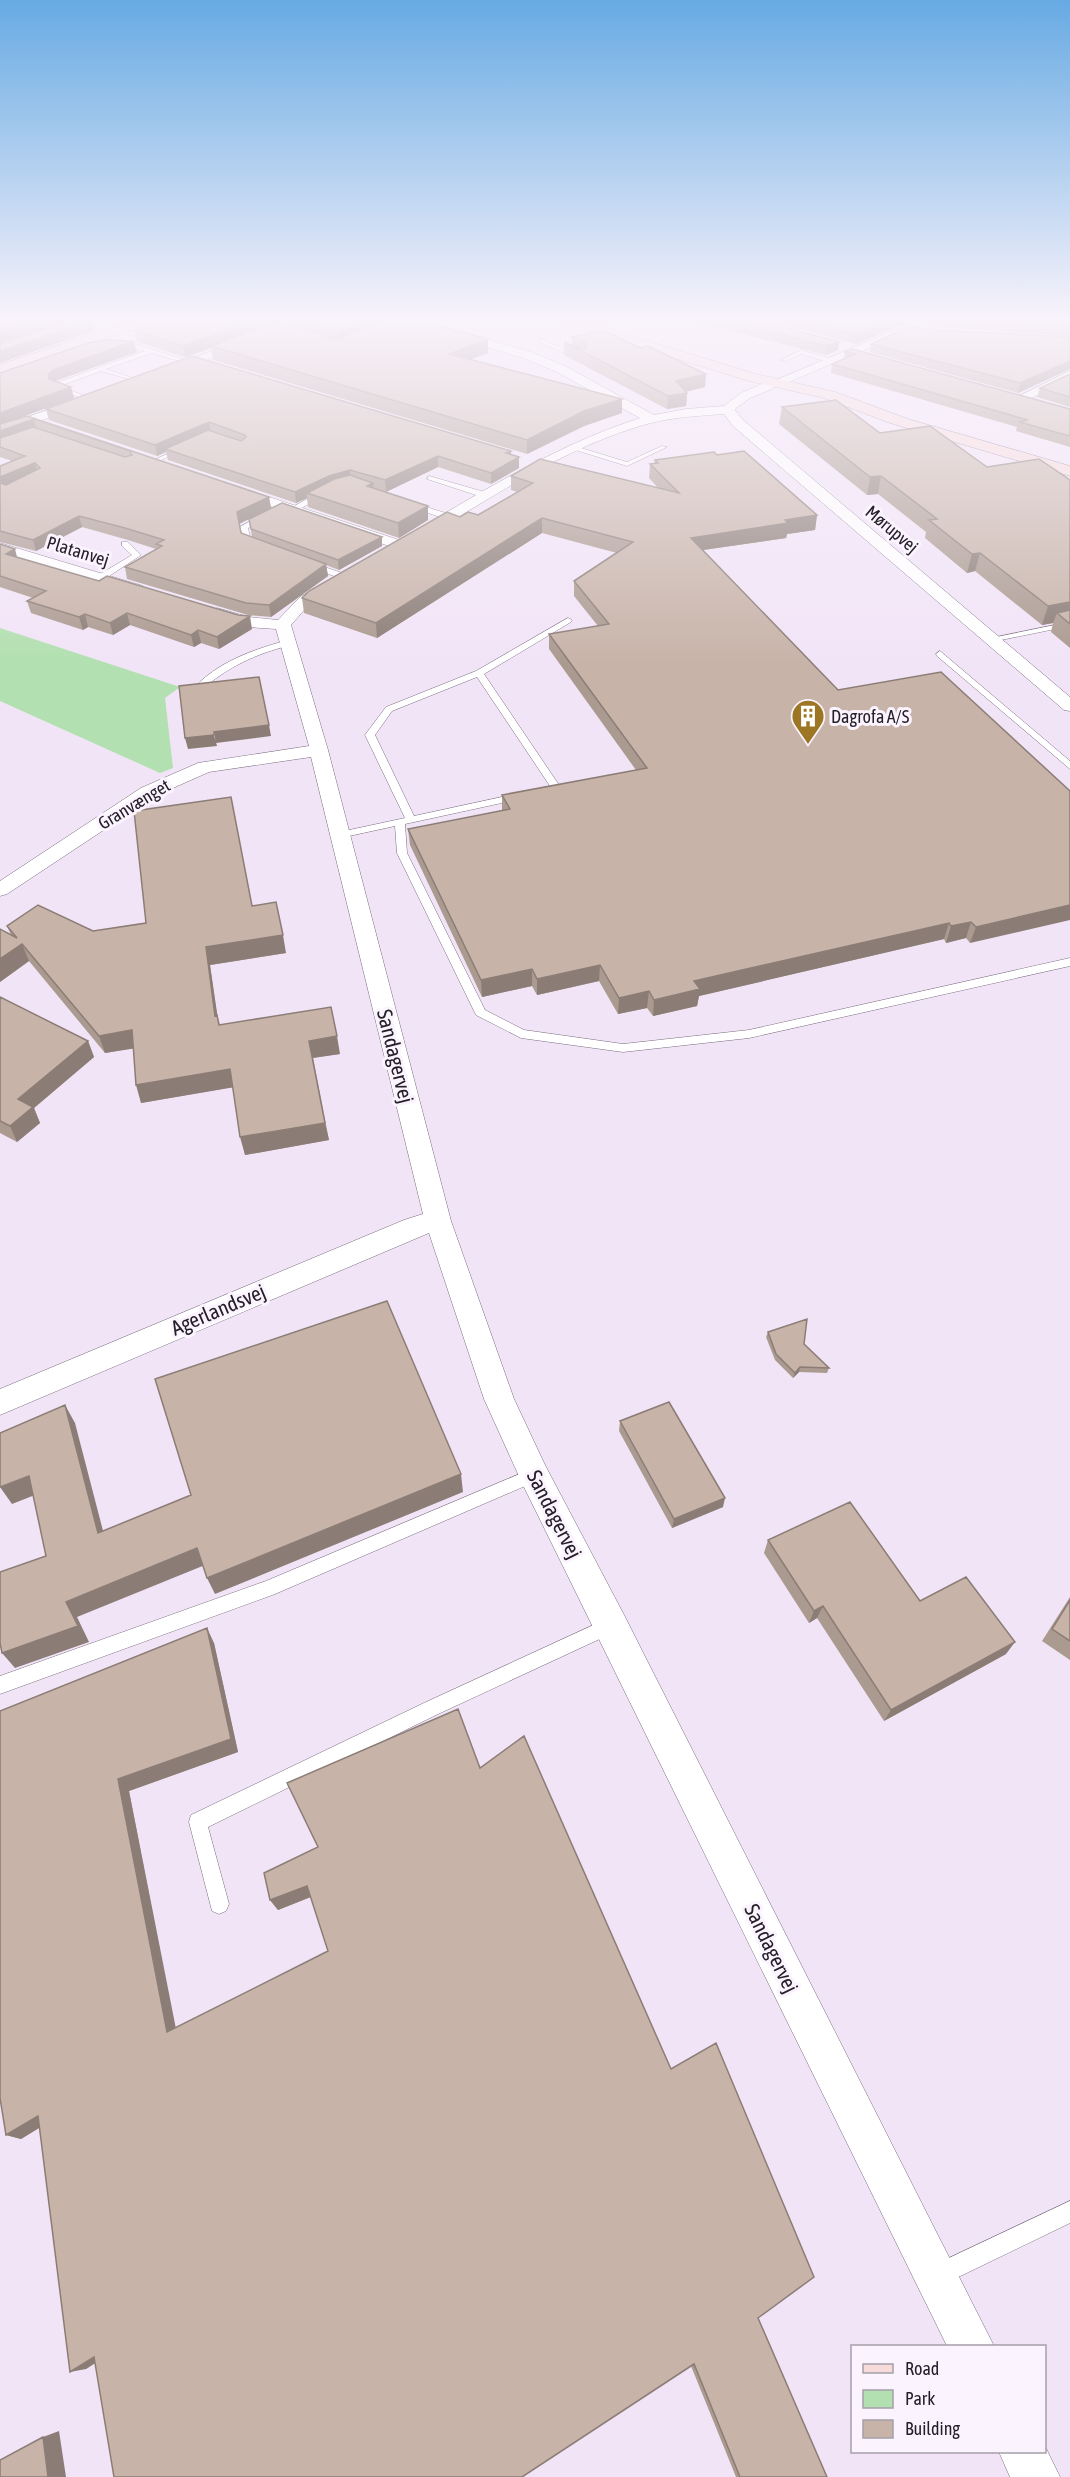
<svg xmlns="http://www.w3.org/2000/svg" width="1070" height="2477" font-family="'Asap Condensed',sans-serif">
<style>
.green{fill:#b2e0b0}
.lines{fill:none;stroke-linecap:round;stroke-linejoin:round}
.lane-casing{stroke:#796e7e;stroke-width:1}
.street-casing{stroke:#796e7e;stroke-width:1}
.secondary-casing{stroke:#796e7e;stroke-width:1}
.lane{fill:#fff;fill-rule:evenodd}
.street{fill:#fff;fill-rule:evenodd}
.secondary{fill:#f7dada;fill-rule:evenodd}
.wall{fill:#ab9a90;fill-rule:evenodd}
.shaded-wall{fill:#8b7d76}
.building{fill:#c7b3a8;stroke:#8b7d76;stroke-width:1.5}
.labels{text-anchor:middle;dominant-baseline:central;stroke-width:6;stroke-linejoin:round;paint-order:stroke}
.far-street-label{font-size:18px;fill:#242027;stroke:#fbf4ff}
.far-poi-label{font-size:18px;fill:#242027;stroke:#fbf4ff;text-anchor:start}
.street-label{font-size:21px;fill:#242027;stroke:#fbf4ff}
</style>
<rect width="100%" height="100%" fill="#f1e4f7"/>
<path class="green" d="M0,628L180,687L165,698L173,768L160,773L0,701Z"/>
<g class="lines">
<defs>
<path id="lane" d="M541,339L582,357L583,358L578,359L539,342Z
M117,344H135L192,362L189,364L152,353L106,369L139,380V382L101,371L60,386L90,398L88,401L53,387L56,383L145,351L135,348L115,347Z
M801,350L834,360L835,361L832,363L801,354L786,361L781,360Z
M571,445L627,462L662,446L667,447L627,466L569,448Z
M180,448L185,449L155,463L150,462Z
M429,476L488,493L489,495L482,497L427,479Z
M320,492L327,494L296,511L289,509Z
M410,502L452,515L453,517L446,519L407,506V502Z
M263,514L270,516L248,528L251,541L262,545L258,547L245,544L240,527Z
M122,542H128L141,555L103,580H97V576L132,555L122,546Z
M310,562L348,575L349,577L342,579L307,566V562Z
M568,618L572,620L571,622L484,674L561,788L559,790L538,793V789L550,786L477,677L392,711L375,735L414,816L520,793L525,796L520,799L405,824L407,853L485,1010L524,1030L623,1044L749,1030L1070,958V966L749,1038L623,1052L521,1038L476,1015L397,853L395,826L340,838L335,835L340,832L405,818L365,735L386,707L476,671Z
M1070,622V626L991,642L987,639Z
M288,640L292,643L291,645C255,654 227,667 199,692L192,690C217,662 252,650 288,640Z
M940,651L1070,761V769L937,656L936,654Z
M534,1468L539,1470L542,1475L539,1480L275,1594L0,1694V1676L266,1581Z
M611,1617L617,1619L619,1625L617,1631L436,1715L208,1827L229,1904L226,1911L219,1914L212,1911L189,1822L191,1815L424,1703Z
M1070,2201V2223L946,2283L938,2286L930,2283L927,2275L930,2267Z"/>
<path id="street" d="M88,317H105L0,353V345Z
M302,317H319L169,374H161L159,371Z
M387,317H406L531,352L565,366L654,415L686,409L724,406L741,393L764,383H772L774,386L772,389L750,398L736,408L735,410L743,420L1070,697V711L1064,710L733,426L724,414C698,416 673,417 647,424C568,446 497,494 427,536H417L415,533L417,530C489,487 560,444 640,418L557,372L523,358Z
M926,317H942L784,384H776L774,381Z
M1070,371V380L1023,402L1019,403L1013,399Z
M81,398L85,399L87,402L85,405L0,435V427Z
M236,486L405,542L408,545L400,550L395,548L231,493L229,490Z
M0,543L143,586L145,589L143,592H131L0,553Z
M334,578L340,580L342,583L340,586L305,609L291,625L328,750L451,1221L514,1399L545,1465L623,1613L994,2346H947L523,1485L484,1399L429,1233L0,1415V1389L404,1220L423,1214L311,757L209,772L155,796L7,894L0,896V881L141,788L198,763L309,746L276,629L247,627L211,616L209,613L217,608L248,617L278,620L300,597Z
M1044,2444L1060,2477H1010L999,2452H1044Z"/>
<path id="secondary" d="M143,317H164L162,320L0,374V365Z
M549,317H570L756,374L835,392L908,419L1070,466V476L890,423L824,398L749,381L551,320Z"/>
</defs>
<use href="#lane" class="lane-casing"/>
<use href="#street" class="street-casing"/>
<use href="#secondary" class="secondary-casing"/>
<use href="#lane" class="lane"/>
<use href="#street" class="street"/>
<use href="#secondary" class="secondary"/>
</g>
<path class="wall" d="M176,317L385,320L488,353L471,359L622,399V413L584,426L527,454L213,360L211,348L185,357L137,342L135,331ZM288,320L289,326L279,323Z
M676,317H746L839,342L838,350L826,355Z
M754,317H920L856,344Z
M1070,317V336L927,326L929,318Z
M933,330L1070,337V369L1018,393L870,352L871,344Z
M572,337L705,387L686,392L687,393L686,406L667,409L564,355V342L572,345Z
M137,352L55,381L74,398L5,423L27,416L269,497L271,508L239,524L241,533L252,537L249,519L382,537V546L339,570L326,565L328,576L271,617L248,615L127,579L125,567L156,549L128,540L82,527L36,551L0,542V466L12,461L0,457V373Z
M845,352L1070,409V447L1016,431L1017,427L831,373L832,364L844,359Z
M192,356L519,457V468L491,484L438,467L386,492L374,488L428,506V520L399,538L308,507L307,498L296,503L168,460L166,452L157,456L49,420L46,409Z
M1070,374V407L1037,397L1040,388Z
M782,407L880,433L987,467L1070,480V648L1051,632L1053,623L1042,625L975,571L967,573L925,538L926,532L878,494L867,495L779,424Z
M717,455L817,515L815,530L787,534L786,538L703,550L838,690L1070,791L970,943L966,938L946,943L944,939L699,996L697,1006L653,1016L647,1008L618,1014L599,981L537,995L532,986L482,997L410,845L408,829L502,811V795L636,770L549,649V634L598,626L574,596V581L617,553L542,533L377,638L304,613L302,598L460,517L478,515L517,492L511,490V476L659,489L649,478L650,464H654L655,460Z
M0,544L17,557L252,629L219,649L201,643L194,647L130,625L113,635L88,627L83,630L31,613L27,601L33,598L0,587Z
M252,906L286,953L210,965L217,1015L220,1025L340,1054L313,1058L329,1140L245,1155L233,1087L141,1103L133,1048L105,1053L29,961L0,982V929L11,935L7,926L93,931Z
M0,997L88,1041L94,1057L34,1108L40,1123L17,1142L0,1133Z
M768,1332L829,1368L827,1373L799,1372L793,1378L775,1360L766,1337Z
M620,1421L723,1507L672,1528L619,1431Z
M768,1540L920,1601L1006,1654L884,1721L817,1618L809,1623L764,1553Z
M1070,1597V1660L1042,1641Z
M214,1643L238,1752L129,1791L175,2028L328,1951L311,1897L278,1910L270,1900L480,1768L758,2318L827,2477H736L691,2366L95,2363L86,2369L39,2128L21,2139L6,2135L0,1711Z"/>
<path class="shaded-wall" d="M47,317H63L65,322L0,343V332Z
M263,317H296L213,347L211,346V348L185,357L183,346Z
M377,317H385L386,325L338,344L337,332Z
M901,317H920L856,344L857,335Z
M92,321L94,331L0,363V351Z
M488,339V353L450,367L449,354Z
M134,341L137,352L55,381L51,386L48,375L53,370Z
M839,342L838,350L826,355L827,346Z
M1070,361V369L1018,393L1020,383Z
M706,374L705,387L675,394L676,381Z
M71,387L74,398L0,425V413Z
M687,393L686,406L667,409L668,396Z
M622,399V413L584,426L527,454V440L584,411Z
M34,419L37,430L0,443V431Z
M209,422L211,433L165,449L166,452L157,456L155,445Z
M511,451V461L519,457V468L491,484V473L506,453Z
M438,456V467L386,492L385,480Z
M35,463L38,474L0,490V477Z
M350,470L351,481L307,493V498L296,503L295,492L329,476Z
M881,476L878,494L867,495L870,477Z
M373,483L375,497L367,486Z
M269,497L271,508L239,524L237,512Z
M428,506V520L399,538L398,523Z
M817,515L815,530L787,534L786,538L689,552L691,538L785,520Z
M79,516L82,527L36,551L33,540Z
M542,518V533L377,638L376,623Z
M382,537V546L339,570L338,560Z
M15,549L18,561L6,554Z
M980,553L975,571L967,573L972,554Z
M326,564L328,576L271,617L269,605Z
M1070,602V621L1057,613L1053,623L1042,625L1048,606Z
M127,613L130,625L113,635L110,623Z
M85,614L88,627L83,630L79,617Z
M250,616L252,629L219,649L217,637Z
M198,630L201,643L194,647L191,635Z
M269,725L271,736L216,743L214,732Z
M214,735L217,746L188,749L185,738Z
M1070,905V920L970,943L976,927Z
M971,922L966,938L946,943L951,926Z
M949,923L944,939L699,996L697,1006L653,1016L654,1000L694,981Z
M283,935L286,953L210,965L220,1033L215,1016L206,947Z
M22,944L29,961L0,982V959Z
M600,965L599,981L537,995V979Z
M532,969V986L482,997L481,980Z
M649,991L647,1008L618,1014L619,998Z
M132,1030L137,1048L105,1053L99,1036Z
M337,1036L340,1054L312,1058L309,1041Z
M88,1041L94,1057L34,1108L40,1123L17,1142L10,1126L18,1099Z
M230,1069L235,1087L141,1103L136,1085Z
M325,1123L329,1140L245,1155L240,1137Z
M800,1367L799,1372L793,1378L795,1373Z
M65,1405L75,1423L108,1550L98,1533Z
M461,1474L463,1492L215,1594L207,1578Z
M29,1476L40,1493L12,1504L0,1487Z
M725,1498L723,1507L672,1528L674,1519Z
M197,1548L205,1565L77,1617L89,1642L15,1668L2,1653L66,1602Z
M823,1606L817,1618L809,1623L814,1611Z
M207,1628L214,1643L238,1752L129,1791L178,2039L167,2032L118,1779Z
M1015,1642L1006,1654L884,1721L891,1710Z
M307,1886L313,1896L278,1910L270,1900Z
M38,2116L52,2120L21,2139L6,2135Z
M109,2354L86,2369L70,2372L94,2357Z
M59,2431L66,2477H48L43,2437Z"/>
<path class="building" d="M0,317H47L0,332Z
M80,317L92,321L0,351V344Z
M176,317H263L183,346L135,331Z
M294,317H377L337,332L288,320Z
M393,317H403L488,339L449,354L622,399L584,411L527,440L211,346L276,322L337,339Z
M711,317H746L839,342L827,346Z
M789,317H901L857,335Z
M930,317H1070V327L929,318Z
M908,327L933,330L1070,337V361L1020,383L871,344Z
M603,330L640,348L648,346L706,374L676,381L687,393L668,396L564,342L579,348H586V343L572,337Z
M106,340L134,341L53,370L48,375L49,379L71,387L0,413V373L88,343Z
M852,349L1070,409V436L1019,422L1028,420L832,364L855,354L845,352Z
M192,356L511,451L506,453L519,457L491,473L438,456L385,480L350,470L329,476L295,492L165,449L208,430L241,441L246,437L245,435L209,422L155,445L46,409Z
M1070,374V397L1040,388Z
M836,400L880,433L930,426L987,467L1039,459L1070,480V602L1048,606L980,553L972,554L929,520L937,519L881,476L870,477L782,407Z
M27,416L269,497L237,512L241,533L326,564L269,605L246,603L125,567L162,546L156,544L164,540L125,528L79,516L33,540L0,531V483L6,485L40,468L35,463L0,477V466L25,456L0,447V438L33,427L125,457L132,455L130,451L34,419L0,431V424Z
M744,451L817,515L785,520L788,523L691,538L838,690L941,672L1070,791V905L976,927L971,922L951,926L949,923L694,981L700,989L654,1000L649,991L619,998L600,965L537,979L532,969L481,980L408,829L510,809L502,795L647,768L549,634L609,624L574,581L633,542L542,518L376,623L302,598L309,591L447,512L460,517L468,512L478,515L533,483L511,476L540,459L679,493L650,464L658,463L655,460L714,452L717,455Z
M350,475L373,483L367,486L428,506L398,523L307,493L334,479Z
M282,503L382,537L338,560L251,529L249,519Z
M0,544L15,549L6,554L99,581L107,576L238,615L250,616L217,637L198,630L191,635L127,613L110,623L85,614L79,617L27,601L46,591L0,576Z
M1070,610V624L1057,613Z
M259,677L269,725L214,732V735L185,738L179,686Z
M231,797L252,906L276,902L283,935L206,947L215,1016L217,1015L219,1025L331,1007L337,1036L309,1041L325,1123L240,1137L230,1069L136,1085L132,1030L99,1036L22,944L0,959V929L17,938L7,926L38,905L93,931L146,923L134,811Z
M0,997L88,1041L18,1099L33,1107L10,1126L0,1121Z
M387,1301L461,1474L207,1578L197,1548L66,1602L78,1626L2,1653L0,1643V1572L46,1556L29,1476L0,1487V1433L65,1405L98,1533L191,1495L155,1379Z
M807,1319L804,1344L829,1368L800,1367L795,1373L776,1354L768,1332Z
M669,1402L725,1498L674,1519L620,1421Z
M850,1502L920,1601L966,1577L1015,1642L891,1710L823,1606L814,1611L768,1540Z
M1070,1600V1641L1052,1629Z
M207,1628L231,1739L118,1779L167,2032L328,1951L307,1886L270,1900L264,1873L318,1847L287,1783L458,1709L480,1768L524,1736L671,2069L716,2043L814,2277L758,2318L827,2477H740L694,2364L522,2477H114L94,2357L70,2372L38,2116L6,2135L0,2098V1711Z
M43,2437L48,2477H0V2460Z"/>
<linearGradient id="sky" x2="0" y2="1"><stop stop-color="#67aae3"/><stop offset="0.48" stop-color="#f9f3fb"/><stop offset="1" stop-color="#f9f3fb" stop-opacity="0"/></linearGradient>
<rect width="1070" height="664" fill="url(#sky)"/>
<defs>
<symbol id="building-pin" viewBox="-11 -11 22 30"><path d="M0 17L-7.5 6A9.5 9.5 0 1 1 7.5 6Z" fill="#9d7623" stroke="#fbf4ff"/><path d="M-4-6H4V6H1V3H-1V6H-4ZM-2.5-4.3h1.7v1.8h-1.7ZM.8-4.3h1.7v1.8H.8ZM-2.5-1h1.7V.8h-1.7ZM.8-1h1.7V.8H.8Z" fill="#fff"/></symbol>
</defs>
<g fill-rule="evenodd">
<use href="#building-pin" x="789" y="697" width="38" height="52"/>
</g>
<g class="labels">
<g class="far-street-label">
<text transform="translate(892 529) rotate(40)">Mørupvej</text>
<text transform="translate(78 551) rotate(17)">Platanvej</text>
<text transform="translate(134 804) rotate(-31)">Granvænget</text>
</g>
<g class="far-poi-label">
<text x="831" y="716">Dagrofa A/S</text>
</g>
<g class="street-label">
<text transform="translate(396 1056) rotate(76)">Sandagervej</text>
<text transform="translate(218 1309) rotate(-23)">Agerlandsvej</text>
<text transform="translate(555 1514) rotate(63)">Sandagervej</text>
<text transform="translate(772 1948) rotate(64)">Sandagervej</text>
</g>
</g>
<rect x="851" y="2345" width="195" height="108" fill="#fbf4ff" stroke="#a59fa9" stroke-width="1.5"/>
<rect x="863" y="2364" width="30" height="9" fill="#f7dada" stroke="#a59fa9" stroke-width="1.5"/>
<text x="905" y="2375" font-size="18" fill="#242027">Road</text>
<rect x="863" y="2390" width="30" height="18" fill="#b2e0b0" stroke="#a59fa9" stroke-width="1.5"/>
<text x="905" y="2405" font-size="18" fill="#242027">Park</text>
<rect x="863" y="2420" width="30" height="18" fill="#c7b3a8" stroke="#a59fa9" stroke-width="1.5"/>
<text x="905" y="2435" font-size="18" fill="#242027">Building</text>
</svg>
